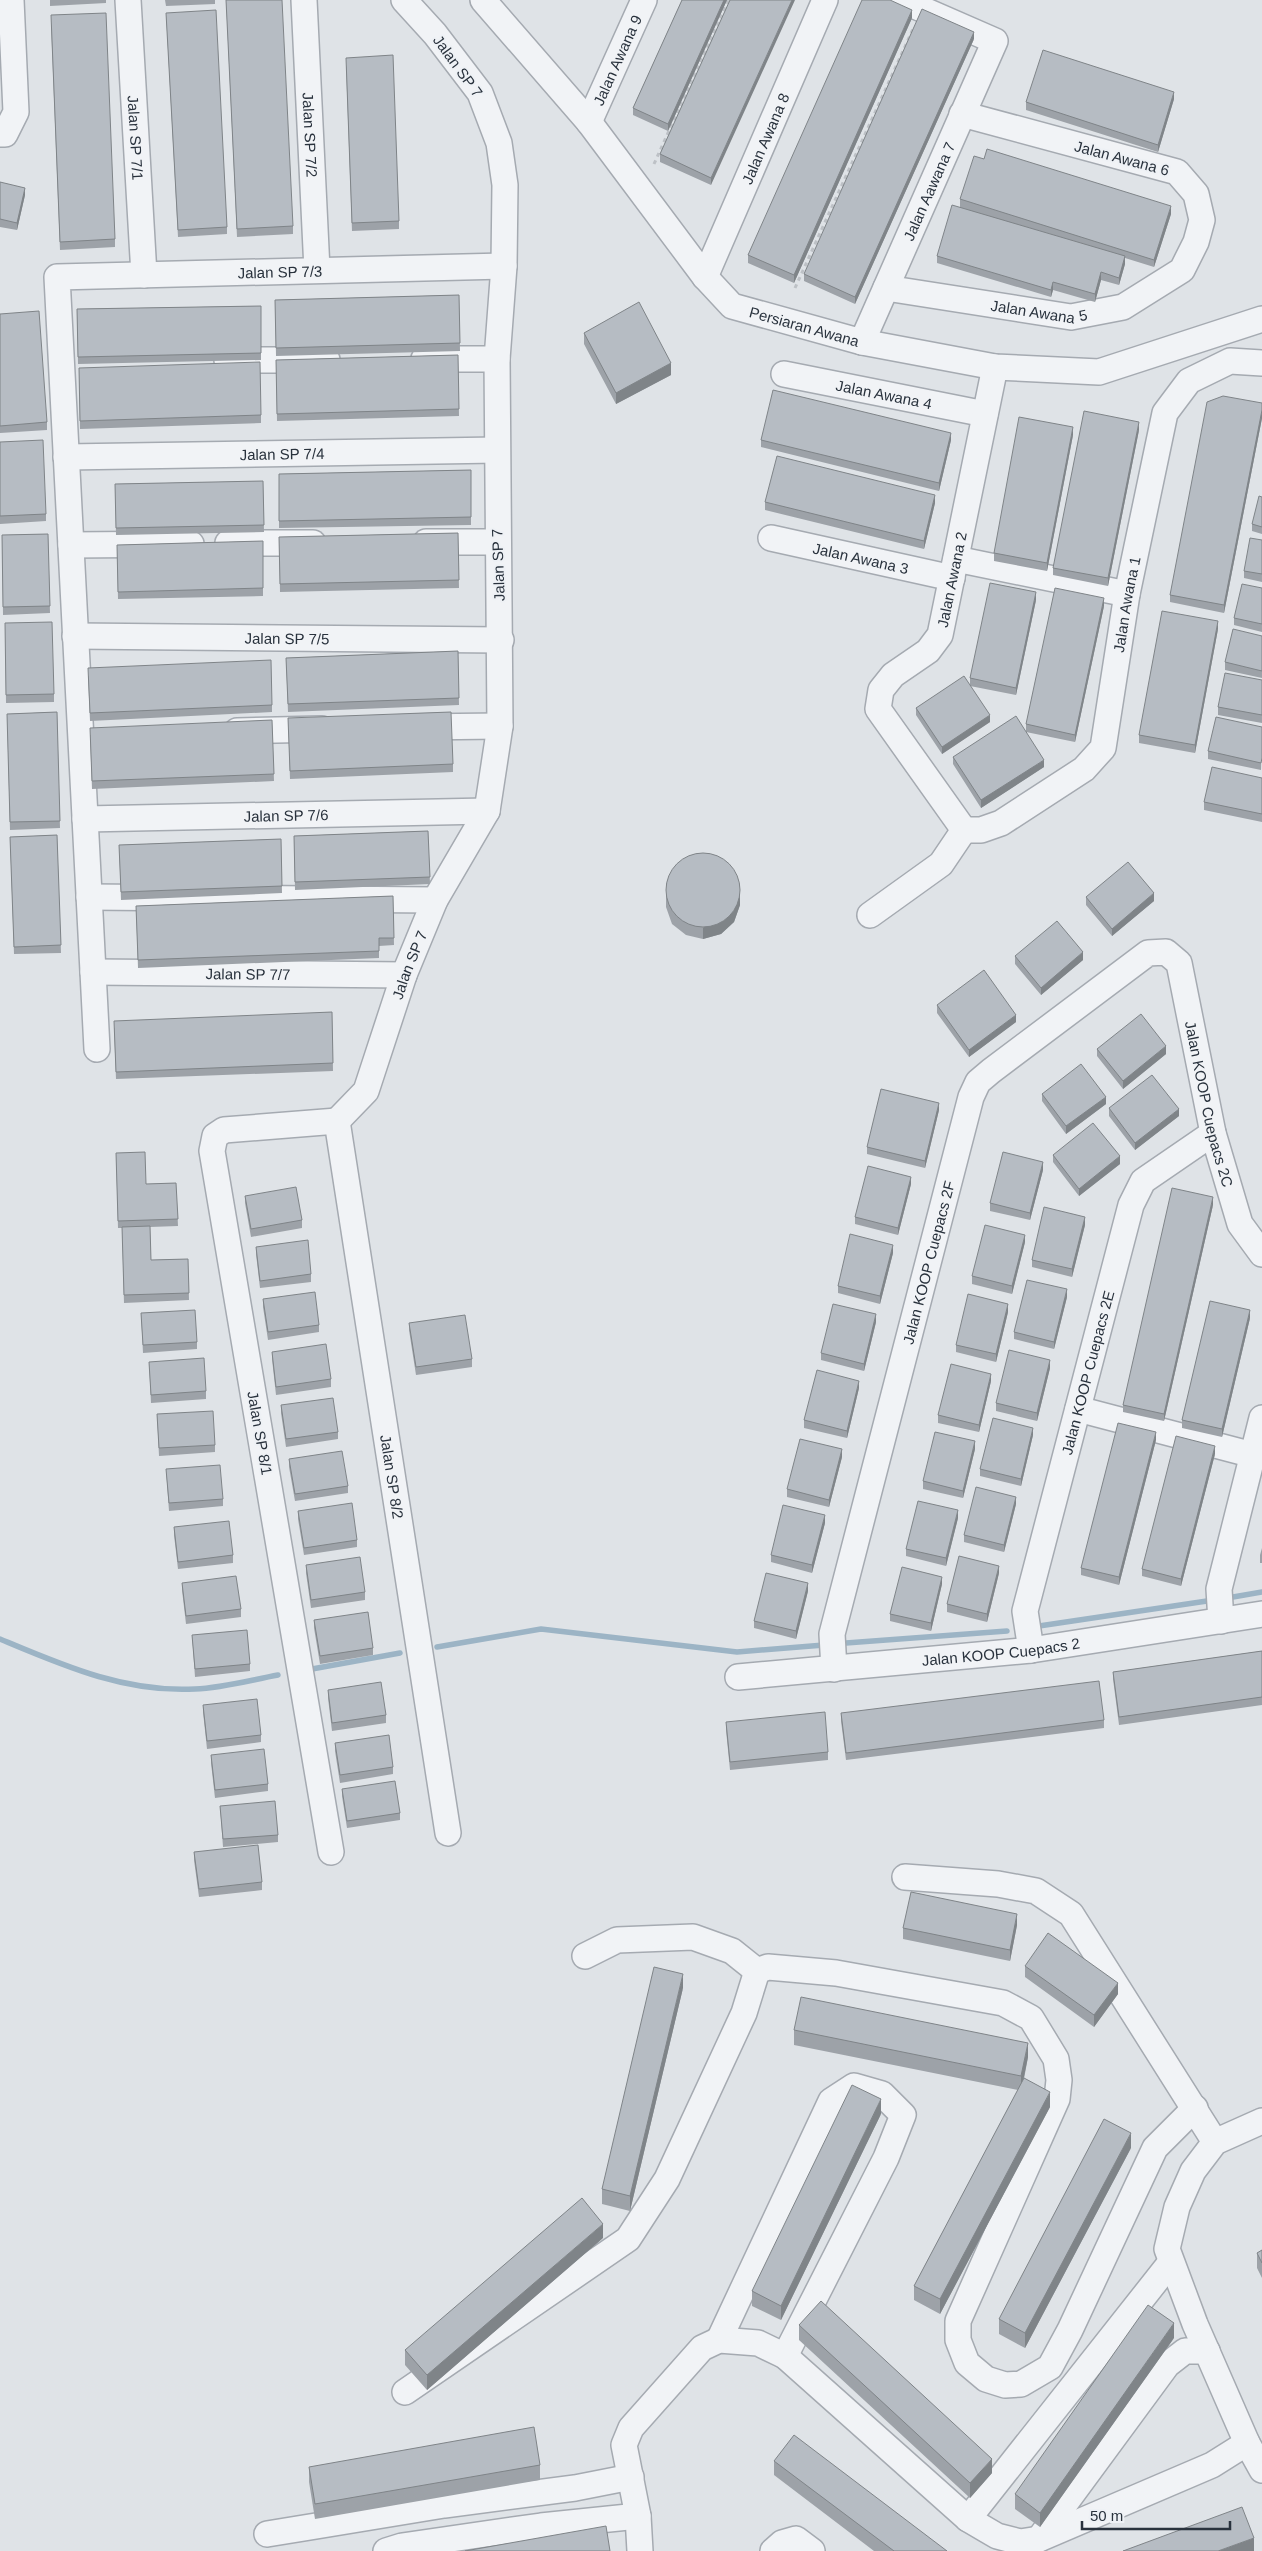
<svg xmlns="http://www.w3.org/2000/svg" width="1262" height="2551" font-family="Arial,sans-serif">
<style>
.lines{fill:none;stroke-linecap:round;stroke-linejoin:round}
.stream{stroke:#9cb4c5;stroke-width:5.5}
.minor-casing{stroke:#a5aab1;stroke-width:28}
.path{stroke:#bdc1c6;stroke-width:3;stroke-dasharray:4 4;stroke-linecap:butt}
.minor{stroke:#f1f3f6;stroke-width:25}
.wall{fill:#9da2a8}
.shaded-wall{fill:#7f8488}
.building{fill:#b6bcc3;stroke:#7f8488}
.labels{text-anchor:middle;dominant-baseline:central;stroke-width:4;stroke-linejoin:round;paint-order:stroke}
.street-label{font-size:15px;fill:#29323d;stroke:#eef1f5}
</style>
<rect width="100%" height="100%" fill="#dfe3e7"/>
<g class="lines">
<path class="stream" d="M1233,1597L1262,1592
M1039,1626L1207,1601
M0,1639C62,1665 125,1693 195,1689C222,1688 251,1680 278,1675
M846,1643L1007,1631
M437,1647L541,1629L737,1652L824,1645
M312,1669L400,1653"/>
<defs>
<g id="minor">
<path id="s1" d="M128,0L144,275"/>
<path id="s2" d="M304,0L317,270"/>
<path id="s3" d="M483,0L589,122L705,277L732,306L862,342L995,367L1099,372L1262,319"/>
<path id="s4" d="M589,122L644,0"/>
<path d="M0,134H5L16,112L11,0"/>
<path id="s5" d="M705,277L825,0"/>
<path id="s6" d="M886,288L1071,317L1123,307L1182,270L1196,242L1202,220L1196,194L1177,172L962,114"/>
<path id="s7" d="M862,342L995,41L901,0"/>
<path d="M424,359H497"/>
<path d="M227,360H327"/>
<path id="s8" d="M784,374L985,414"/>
<path id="s9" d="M66,457L497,450"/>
<path id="s10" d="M771,538L952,578"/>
<path d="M426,542H497"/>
<path d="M228,543H313"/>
<path d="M71,545L191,544"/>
<path d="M956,559L1127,594"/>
<path id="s11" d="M75,636L501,640"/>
<path d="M417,727L500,726"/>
<path d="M237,731L322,729"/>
<path id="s12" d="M85,819L487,811"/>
<path id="s13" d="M964,830H981L1001,823L1084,769L1103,748L1127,594L1165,413L1189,381L1230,361L1262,363"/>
<path id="s14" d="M964,830L878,709L881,690L893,675L928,651L940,635L995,367"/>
<path d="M89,897L435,900"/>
<path d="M870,915L941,864L964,830"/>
<path id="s15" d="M93,972L404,975"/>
<path id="s16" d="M97,1049L57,277L504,266"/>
<path id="s17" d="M337,1121L366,1091L404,975L435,900L487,811L500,726L497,359L504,266L505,185L499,143L480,93L435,34L404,0"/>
<path id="s18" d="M337,1121L448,1833"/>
<path d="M1078,1409L1253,1455"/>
<path d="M1221,1621L1219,1589L1262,1418"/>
<path id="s19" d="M1031,1650L1025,1611L1131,1205L1143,1181L1213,1133"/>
<path id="s20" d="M834,1669L832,1634L971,1097L978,1082L991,1071L1148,953L1166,952L1179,963L1213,1133L1240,1224L1262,1254"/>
<path id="s21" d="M738,1677L1031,1650L1262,1614"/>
<path d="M331,1852L212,1151L215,1136L224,1130L337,1121"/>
<path d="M905,1877L998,1884L1036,1891L1071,1914L1215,2142"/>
<path d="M585,1956L617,1940L693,1937L732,1951L757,1971"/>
<path d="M1262,2121L1215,2142L1193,2171L1177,2207L1167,2249L1195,2324L1247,2443L1262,2470"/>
<path d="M719,2340L831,2101L854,2086L882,2094L903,2115L886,2158L785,2356"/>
<path d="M405,2392L628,2239L667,2179L744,2013L757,1971L768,1967L836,1973L1003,2003L1031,2018L1056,2059L1059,2080L1057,2099L958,2321V2340L967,2363L986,2379L1005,2385L1021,2384L1050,2367L1070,2330L1155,2148L1195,2108"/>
<path d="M968,2519L1171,2262"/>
<path d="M267,2534L444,2505L575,2488L631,2477"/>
<path d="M1039,2539L1167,2365L1185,2351H1207"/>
<path d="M386,2551L402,2546L541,2526L638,2516"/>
<path d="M640,2551L638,2516L624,2445L631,2428L702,2348L719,2340L758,2343L785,2356L968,2519L997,2536L1020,2542L1039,2539L1212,2465L1247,2443"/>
<path d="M773,2551L782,2543L796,2539L812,2551"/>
</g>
</defs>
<use href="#minor" class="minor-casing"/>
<path class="path" d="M654,164L728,0
M795,288L913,29"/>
<use href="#minor" class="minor"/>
</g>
<path class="wall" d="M50,0H106V3L50,6Z
M165,0H215V4L166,6Z
M226,0L293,226V234L237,237Z
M682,0H727L668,131L633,115V108Z
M730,0L711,185L660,162V154Z
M166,13L227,227V234L178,237Z
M912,18L794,283L748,263V255Z
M51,23L115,239V247L60,250Z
M974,39L855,304L804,281V274Z
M346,65L399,221V229L352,231Z
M1174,99L1158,152L1026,110V102Z
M0,182L25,195L17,230L0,227Z
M960,199L1171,214L1154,267L1125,258V264L1119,285L1101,280L1095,302L1053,290L1051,297L937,263V256L960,207Z
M459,295L460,351L276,356L275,300Z
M261,306V360L78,364L77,309Z
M0,314L47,422V430L0,433Z
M584,333L671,375L616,404L584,344Z
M458,355L459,416L277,421L276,360Z
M79,368L261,415V423L80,429Z
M1262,403V418L1224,613L1170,602V595Z
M1139,430L1108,586L1053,575V568Z
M1073,435L1047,571L994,561V553Z
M761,440H951L939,491L761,447Z
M0,442L46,514V521L0,524Z
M471,470V525L279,528V474Z
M263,481L264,532L116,535L115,484Z
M1262,497V534L1252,531V524Z
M765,502L935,503L924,549L765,510Z
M458,533L459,588L280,592L279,537Z
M48,534L50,613L3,615L2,535Z
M1262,540V582L1244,578V571Z
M263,541V596L118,599L117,545Z
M1262,588V632L1234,625V618Z
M1036,600L1016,695L970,686L990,722L942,754L916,715V708L970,685V678Z
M1104,606L1075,742L1026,732V724Z
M5,623L54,694V702L6,703Z
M1218,629L1195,753L1139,743V735Z
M1262,636V678L1225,670V662Z
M458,651L459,705L288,712L286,658Z
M88,676L272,705V712L90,721Z
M1262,680V723L1218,715V707Z
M57,712L60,828L10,830L7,714Z
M288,718L453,764V772L290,779Z
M272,720L274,781L92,789L90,735Z
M1262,727L1261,770L1208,759V751Z
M953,757L1044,767L981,808L953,764Z
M1262,778V822L1204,810V802Z
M428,831L430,884L295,890L294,836Z
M57,835L61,953L14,954L10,837Z
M281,839L282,893L121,900L119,845Z
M393,896L394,945L379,946V958L138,968L136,906Z
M666,896L740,905L734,922L721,934L703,939L686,935L672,924L666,907Z
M1086,897L1154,901L1112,936L1086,905Z
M1015,956L1083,960L1041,995L1015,964Z
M937,1005L1016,1022L969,1057L937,1013Z
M332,1012L333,1071L116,1079L114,1028Z
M1097,1049L1166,1054L1123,1089L1097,1056Z
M1042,1094L1106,1104L1066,1134L1042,1101Z
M1109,1108L1179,1116L1135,1150L1109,1116Z
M939,1110L925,1168L867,1154V1147Z
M116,1153L146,1184L176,1183L178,1226L150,1227L151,1260L188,1259L189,1300L124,1303L122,1228H118Z
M1053,1155L1120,1164L1079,1196L1053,1162Z
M1043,1170L1030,1220L990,1211V1203Z
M911,1184L898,1235L855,1224V1217Z
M245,1196L302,1220V1228L251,1237L245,1203Z
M1213,1205L1164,1421L1123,1412V1405Z
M1085,1225L1072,1277L1032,1267V1260Z
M1025,1242L1012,1294L972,1284V1276Z
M256,1247L311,1274V1282L260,1288L256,1254Z
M893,1253L880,1304L838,1293V1286Z
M1067,1297L1054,1349L1014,1339V1332Z
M263,1299L319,1325V1332L268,1340L263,1307Z
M1008,1312L996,1362L956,1352V1345Z
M141,1313L197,1342V1349L143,1353Z
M1250,1318L1222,1437L1182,1428V1420Z
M876,1322L864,1371L821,1360V1353Z
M409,1323L472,1359V1367L416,1375L409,1330Z
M272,1352L331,1379V1387L276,1395L272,1359Z
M149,1362L206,1391V1399L151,1403Z
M1050,1368L1037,1421L996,1411V1403Z
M991,1381L979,1432L938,1423V1415Z
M859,1388L847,1438L804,1428V1420Z
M281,1405L338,1432V1439L286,1447L281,1413Z
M157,1414L215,1445V1452L159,1456Z
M1033,1435L1021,1486L980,1476V1469Z
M1156,1440L1119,1585L1081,1575V1568Z
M975,1449L963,1498L923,1489V1481Z
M1215,1454L1181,1586L1142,1576V1569Z
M842,1457L829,1507L787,1497V1489Z
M289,1459L348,1486V1493L295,1501L289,1467Z
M166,1469L223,1499V1506L169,1511Z
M1016,1504L1004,1552L964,1542V1535Z
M298,1511L357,1540V1547L304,1555L298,1519Z
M958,1518L946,1566L906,1556V1549Z
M825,1523L812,1573L771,1562V1555Z
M174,1527L233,1555V1563L178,1569L174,1535Z
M1262,1548V1563H1260V1555Z
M306,1565L365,1592V1600L311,1608L306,1573Z
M999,1573L987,1622L947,1612V1604Z
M182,1583L241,1609V1617L186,1624L182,1590Z
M942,1584L931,1631L890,1621V1614Z
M808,1591L796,1639L754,1628V1621Z
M314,1620L373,1648V1655L320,1664L314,1628Z
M192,1635L250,1664V1671L195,1677Z
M1262,1651V1705L1119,1725L1113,1679V1672Z
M328,1690L386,1715V1723L332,1731L328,1698Z
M203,1705L261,1735V1742L207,1749L203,1712Z
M841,1713L1104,1720V1728L846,1760L841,1721Z
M726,1722L828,1752V1760L730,1770L726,1730Z
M335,1743L393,1767V1774L340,1783L335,1751Z
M211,1755L268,1784V1791L215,1798L211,1763Z
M342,1789L400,1813V1820L347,1828L342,1796Z
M220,1806L278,1835V1842L223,1847Z
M194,1852L262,1882V1890L199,1897L194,1860Z
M1017,1925L1010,1961L903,1939V1928Z
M1025,1966L1118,1994L1094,2027L1025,1977Z
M683,1988L630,2211L602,2204V2189Z
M794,2030L1028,2057L1024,2079L1050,2107L940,2314L914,2300V2286L1018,2090L794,2045Z
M881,2114L781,2320L752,2306V2291Z
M1131,2148L1025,2348L999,2334V2319Z
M603,2238L427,2390L405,2365V2350Z
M1262,2250V2278L1257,2268V2253Z
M799,2325L992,2473L970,2498L799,2340Z
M1174,2338L1040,2527L1015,2509V2494Z
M774,2461L947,2551H874L774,2475Z
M540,2465V2480L315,2519L309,2482V2467Z"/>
<path class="shaded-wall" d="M724,0H727L668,131V124Z
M792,0H795L711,185V178Z
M912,10V18L794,283V275Z
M974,32V39L855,304V297Z
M1174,92V99L1158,152V145Z
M25,188V195L17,230V223Z
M1171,206V214L1154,267V260Z
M1125,256V264L1119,285V278Z
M1101,272V280L1095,302V294Z
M1053,282V290L1051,297V290Z
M671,363V375L616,404V393Z
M1262,410V418L1224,613V605Z
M1139,422V430L1108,586V578Z
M1073,427V435L1047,571V563Z
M951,433V440L939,491V483Z
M935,495V503L924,549V541Z
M1036,592V600L1016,695V688Z
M1104,598V606L1075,742V735Z
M1218,621V629L1195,753V745Z
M990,715V722L942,754V747Z
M1044,760V767L981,808V800Z
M1154,893V901L1112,936V929Z
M740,894V905L734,922L721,934L703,939V928Z
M1083,952V960L1041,995V988Z
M1016,1015V1022L969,1057V1050Z
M1166,1046V1054L1123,1089V1081Z
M1106,1097V1104L1066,1134V1126Z
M939,1103V1110L925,1168V1161Z
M1179,1109V1116L1135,1150V1143Z
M1120,1156V1164L1079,1196V1189Z
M1043,1162V1170L1030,1220V1213Z
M911,1177V1184L898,1235V1228Z
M1213,1197V1205L1164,1421V1414Z
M1085,1217V1225L1072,1277V1269Z
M1025,1235V1242L1012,1294V1286Z
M893,1245V1253L880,1304V1296Z
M1067,1289V1297L1054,1349V1342Z
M1008,1304V1312L996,1362V1354Z
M1250,1310V1318L1222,1437V1429Z
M876,1314V1322L864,1371V1364Z
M1050,1360V1368L1037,1421V1413Z
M991,1374V1381L979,1432V1425Z
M859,1381V1388L847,1438V1431Z
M1033,1428V1435L1021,1486V1479Z
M1156,1432V1440L1119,1585V1577Z
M975,1441V1449L963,1498V1491Z
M1215,1446V1454L1181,1586V1579Z
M842,1449V1457L829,1507V1500Z
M1016,1497V1504L1004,1552V1545Z
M958,1510V1518L946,1566V1558Z
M825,1515V1523L812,1573V1565Z
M999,1566V1573L987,1622V1614Z
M942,1577V1584L931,1631V1623Z
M808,1583V1591L796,1639V1631Z
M1017,1914V1925L1010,1961V1950Z
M683,1974V1988L630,2211V2196Z
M1118,1983V1994L1094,2027V2015Z
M1028,2043V2057L1021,2091V2076Z
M1050,2092V2107L940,2314V2299Z
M881,2099V2114L781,2320V2306Z
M1131,2133V2148L1025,2348V2333Z
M603,2224V2238L427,2390V2375Z
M1174,2323V2338L1040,2527V2513Z
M992,2459V2473L970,2498V2483Z
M1254,2538V2551H1218Z"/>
<path class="building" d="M226,0H282L293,226L237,229Z
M682,0H724L668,124L633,108Z
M730,0H792L711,178L660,154Z
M862,0H890L912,10L794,275L748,255Z
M922,9L974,32L855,297L804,274Z
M216,10L227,227L178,230L166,13Z
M106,13L115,239L60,242L51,15Z
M1043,50L1174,92L1158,145L1026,102Z
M393,55L399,221L352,223L346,58Z
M987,149L1171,206L1154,260L960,199L974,156L984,159Z
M0,182L25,188L17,223L0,219Z
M952,205L1125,256L1119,278L1101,272L1095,294L1053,282L1051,290L937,256Z
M459,295L460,343L276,348L275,300Z
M639,302L671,363L616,393L584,333Z
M261,306V353L78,357L77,309Z
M39,311L47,422L0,426V314Z
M458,355L459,409L277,414L276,360Z
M260,362L261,415L80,421L79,368Z
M773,390L951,433L939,483L761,440Z
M1223,396L1262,403V410L1224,605L1170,595L1207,402Z
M1084,411L1139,422L1108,578L1053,568Z
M1019,417L1073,427L1047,563L994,553Z
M43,440L46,514L0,516V442Z
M777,456L935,495L924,541L765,502Z
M471,470V517L279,521V474Z
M263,481L264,525L116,528L115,484Z
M1259,496L1262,497V527L1252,524Z
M458,533L459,580L280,584L279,537Z
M48,534L50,606L3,607L2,535Z
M1250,538L1262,540V574L1244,571Z
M263,541V588L118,592L117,545Z
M990,583L1036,592L1016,688L970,678Z
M1242,584L1262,588V624L1234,618Z
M1055,588L1104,598L1075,735L1026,724Z
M1162,611L1218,621L1195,745L1139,735Z
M52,622L54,694L6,695L5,623Z
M1233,629L1262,636V671L1225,662Z
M458,651L459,698L288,704L286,658Z
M271,660L272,705L90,713L88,668Z
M1225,673L1262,680V715L1218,707Z
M964,676L990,715L942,747L916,708Z
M57,712L60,821L10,822L7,714Z
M451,712L453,764L290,771L288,718Z
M1016,716L1044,760L981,800L953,757Z
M1216,717L1262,727V758L1261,763L1208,751Z
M272,720L274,774L92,781L90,728Z
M1212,767L1262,778V814L1204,802Z
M428,831L430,877L295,882L294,836Z
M57,835L61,945L14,947L10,837Z
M281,839L282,886L121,892L119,845Z
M666 890a37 37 0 1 1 74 0a37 37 0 1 1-74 0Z
M1128,862L1154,893L1112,929L1086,897Z
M393,896L394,938H379V951L138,960L136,906Z
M1057,921L1083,952L1041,988L1015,956Z
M984,970L1016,1015L969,1050L937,1005Z
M332,1012L333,1063L116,1072L114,1021Z
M1141,1014L1166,1046L1123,1081L1097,1049Z
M1081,1064L1106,1097L1066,1126L1042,1094Z
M1152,1075L1179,1109L1135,1143L1109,1108Z
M881,1089L939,1103L925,1161L867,1147Z
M1093,1123L1120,1156L1079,1189L1053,1155Z
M145,1152L146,1184L176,1183L178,1219L118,1221L116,1153Z
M1003,1152L1043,1162L1030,1213L990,1203Z
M868,1166L911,1177L898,1228L855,1217Z
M296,1187L302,1220L251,1229L245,1196Z
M1172,1188L1213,1197L1164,1414L1123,1405Z
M1044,1207L1085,1217L1072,1269L1032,1260Z
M985,1225L1025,1235L1012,1286L972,1276Z
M150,1226L151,1260L188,1259L189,1293L124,1295L122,1227Z
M850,1234L893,1245L880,1296L838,1286Z
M308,1240L311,1274L260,1281L256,1247Z
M1027,1280L1067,1289L1054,1342L1014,1332Z
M315,1292L319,1325L268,1332L263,1299Z
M968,1294L1008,1304L996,1354L956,1345Z
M1210,1301L1250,1310L1222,1429L1182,1420Z
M833,1304L876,1314L864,1364L821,1353Z
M195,1310L197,1342L143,1345L141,1313Z
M465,1315L472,1359L416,1367L409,1323Z
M326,1344L331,1379L276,1387L272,1352Z
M1009,1350L1050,1360L1037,1413L996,1403Z
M204,1358L206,1391L151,1395L149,1362Z
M951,1364L991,1374L979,1425L938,1415Z
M817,1370L859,1381L847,1431L804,1420Z
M333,1398L338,1432L286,1439L281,1405Z
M213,1411L215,1445L159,1448L157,1414Z
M993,1418L1033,1428L1021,1479L980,1469Z
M1118,1423L1156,1432L1119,1577L1081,1568Z
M935,1432L975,1441L963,1491L923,1481Z
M1176,1436L1215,1446L1181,1579L1142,1569Z
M800,1439L842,1449L829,1500L787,1489Z
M342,1451L348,1486L295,1494L289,1459Z
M220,1465L223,1499L169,1503L166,1469Z
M976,1487L1016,1497L1004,1545L964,1535Z
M918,1501L958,1510L946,1558L906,1549Z
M352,1503L357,1540L304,1548L298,1511Z
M783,1505L825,1515L812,1565L771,1555Z
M229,1521L233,1555L178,1562L174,1527Z
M959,1556L999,1566L987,1614L947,1604Z
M360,1557L365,1592L311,1600L306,1565Z
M902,1567L942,1577L931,1623L890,1614Z
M766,1573L808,1583L796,1631L754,1621Z
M236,1576L241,1609L186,1616L182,1583Z
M368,1612L373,1648L320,1656L314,1620Z
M247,1630L250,1664L195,1669L192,1635Z
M1262,1651V1697L1119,1717L1113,1672Z
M1099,1681L1104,1720L846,1753L841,1713Z
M381,1682L386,1715L332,1723L328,1690Z
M257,1699L261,1735L207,1741L203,1705Z
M825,1712L828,1752L730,1762L726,1722Z
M389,1735L393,1767L340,1775L335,1743Z
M264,1749L268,1784L215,1790L211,1755Z
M395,1781L400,1813L347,1821L342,1789Z
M275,1801L278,1835L223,1839L220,1806Z
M258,1845L262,1882L199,1889L194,1852Z
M911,1892L1017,1914L1010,1950L903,1928Z
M1048,1933L1118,1983L1094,2015L1025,1966Z
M654,1967L683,1974L630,2196L602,2189Z
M801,1997L1028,2043L1021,2076L794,2030Z
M1024,2078L1050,2092L940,2299L914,2286Z
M852,2085L881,2099L781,2306L752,2291Z
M1104,2119L1131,2133L1025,2333L999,2319Z
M582,2198L603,2224L427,2375L405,2350Z
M1262,2250V2263L1257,2253Z
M821,2301L992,2459L970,2483L799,2325Z
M1148,2305L1174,2323L1040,2513L1015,2494Z
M534,2427L540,2465L315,2504L309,2467Z
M794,2435L947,2551H894L774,2461Z
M1242,2507L1254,2538L1218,2551H1123Z
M606,2526L610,2551H465Z"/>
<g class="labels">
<g class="street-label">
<text stroke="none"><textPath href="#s4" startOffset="68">Jalan Awana 9</textPath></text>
<text transform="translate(458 66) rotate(54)">Jalan SP 7</text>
<text stroke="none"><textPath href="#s2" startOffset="135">Jalan SP 7/2</textPath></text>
<text stroke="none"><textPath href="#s1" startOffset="138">Jalan SP 7/1</textPath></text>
<text stroke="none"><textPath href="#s5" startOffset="151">Jalan Awana 8</textPath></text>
<text transform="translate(1122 158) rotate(15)">Jalan Awana 6</text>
<text stroke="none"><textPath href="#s7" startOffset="165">Jalan Aawana 7</textPath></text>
<text stroke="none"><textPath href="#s16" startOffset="996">Jalan SP 7/3</textPath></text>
<text stroke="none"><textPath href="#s6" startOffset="155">Jalan Awana 5</textPath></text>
<text stroke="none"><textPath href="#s3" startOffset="470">Persiaran Awana</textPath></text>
<text stroke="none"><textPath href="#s8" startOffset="102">Jalan Awana 4</textPath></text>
<text stroke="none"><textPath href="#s9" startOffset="216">Jalan SP 7/4</textPath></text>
<text stroke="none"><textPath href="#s10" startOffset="92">Jalan Awana 3</textPath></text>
<text transform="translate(498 565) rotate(-92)">Jalan SP 7</text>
<text stroke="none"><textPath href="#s14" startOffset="306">Jalan Awana 2</textPath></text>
<text stroke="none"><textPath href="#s13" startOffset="311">Jalan Awana 1</textPath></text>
<text stroke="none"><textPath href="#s11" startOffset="212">Jalan SP 7/5</textPath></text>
<text stroke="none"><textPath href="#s12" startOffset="201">Jalan SP 7/6</textPath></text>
<text stroke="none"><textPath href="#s17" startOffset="175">Jalan SP 7</textPath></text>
<text stroke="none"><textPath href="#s15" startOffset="155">Jalan SP 7/7</textPath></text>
<text stroke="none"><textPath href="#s20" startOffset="999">Jalan KOOP Cuepacs 2C</textPath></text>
<text stroke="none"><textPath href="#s20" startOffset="419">Jalan KOOP Cuepacs 2F</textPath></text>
<text stroke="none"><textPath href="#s19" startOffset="286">Jalan KOOP Cuepacs 2E</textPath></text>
<text transform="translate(260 1433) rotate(80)">Jalan SP 8/1</text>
<text stroke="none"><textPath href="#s18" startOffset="360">Jalan SP 8/2</textPath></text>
<text stroke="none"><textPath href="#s21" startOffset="264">Jalan KOOP Cuepacs 2</textPath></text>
</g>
</g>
<path d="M1082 2521v8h148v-8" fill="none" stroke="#29323d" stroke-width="2.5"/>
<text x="1090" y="2521" font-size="15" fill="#29323d" stroke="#eef1f5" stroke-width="4" paint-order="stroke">50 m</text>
</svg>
